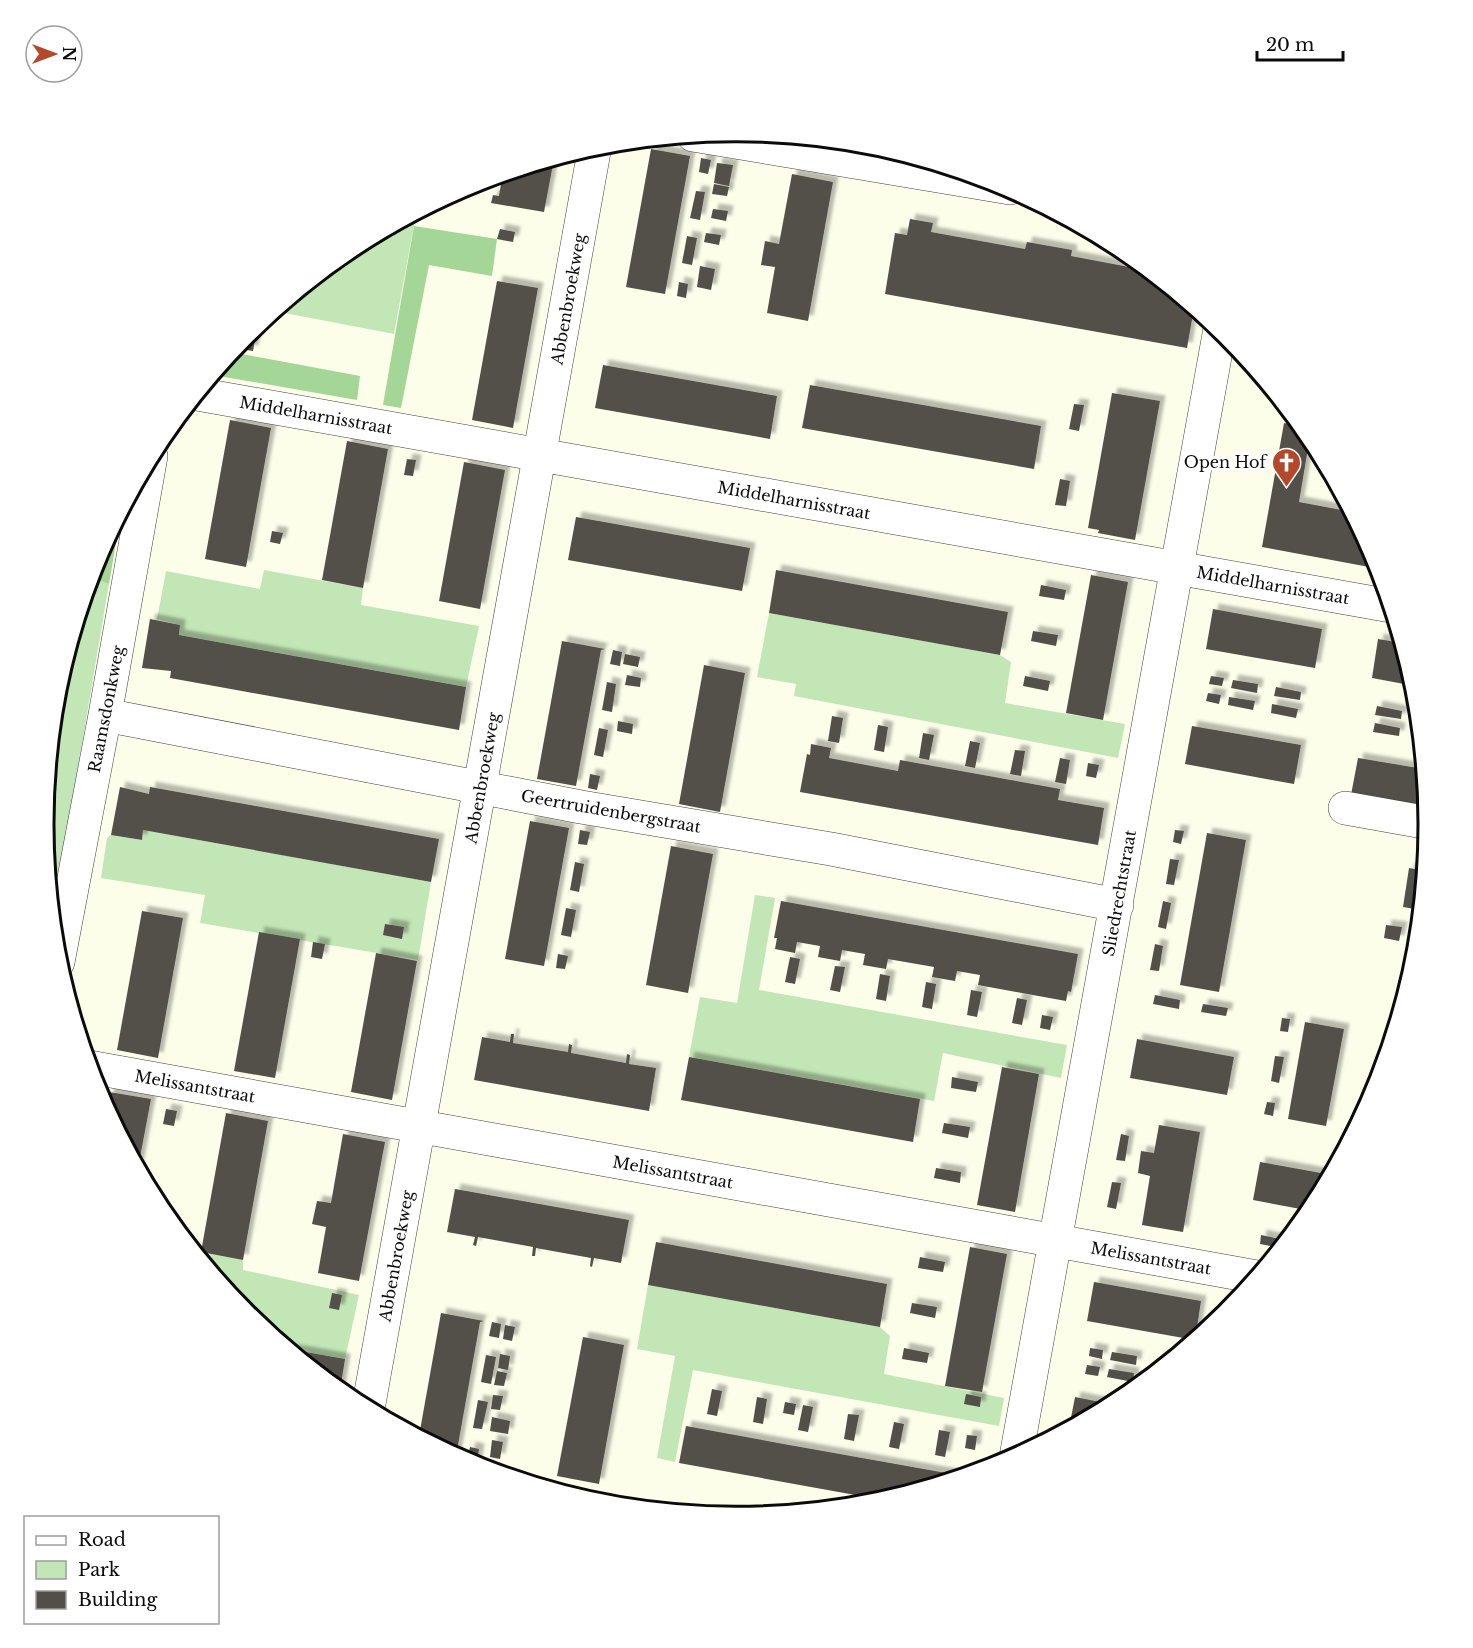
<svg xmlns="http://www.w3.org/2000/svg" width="1473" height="1648" font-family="'Libre Baskerville',serif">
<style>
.green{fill:#c3e6b6}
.forest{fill:#a3d697}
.building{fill:#534f48;filter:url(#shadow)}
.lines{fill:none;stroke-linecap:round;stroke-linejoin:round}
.minor-casing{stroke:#3e3e3e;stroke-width:34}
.minor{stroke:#fff;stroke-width:33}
.labels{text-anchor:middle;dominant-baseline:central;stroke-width:6;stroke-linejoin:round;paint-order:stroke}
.street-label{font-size:16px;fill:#0b0b0b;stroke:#fff}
.poi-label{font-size:16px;fill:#0b0b0b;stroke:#fff;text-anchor:end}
.rim{fill:none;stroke:#0b0b0b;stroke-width:3}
</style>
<defs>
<filter id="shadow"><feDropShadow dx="5.5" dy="-5.5" stdDeviation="1.5" flood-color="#0004"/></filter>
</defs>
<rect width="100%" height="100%" fill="#fdfeea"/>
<path class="green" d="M416,214L394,334L274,311L352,248Z
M264,570L363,588L361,605L479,626L466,687L179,635L180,625L157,619L166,571L260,589Z
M91,578L109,584L53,916L44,824L57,688Z
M769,613L1000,655L1011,662L1005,703L1125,724L1118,758L794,696L796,684L757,677Z
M143,830L431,882L418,960L200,923L205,895L101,878L107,838L111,835L141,840Z
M755,895L775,898L759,990L1067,1045L1061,1078L943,1053L934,1101L689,1057L700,997L737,1003Z
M195,1251L243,1260V1270L359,1295L345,1359L289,1349L246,1314Z
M648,1285L880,1327L890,1336L884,1374L1004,1398L999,1426L693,1370L675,1462L657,1458L675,1356L637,1349Z"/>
<path class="forest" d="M414,226L497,239L492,276L429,265L401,408L383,405Z
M231,352L360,376L357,400L213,375Z
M121,513L109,584L91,578L96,558Z"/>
<path class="building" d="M651,149L690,156L665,294L626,287Z
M701,158L711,160L708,174L699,172Z
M554,159L544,212L491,203L493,195L499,196L501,184L495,183L497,176Z
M717,163L733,165L729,186L714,183Z
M792,174L833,182L808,321L767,313L775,267L761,265L765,241L779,244Z
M714,184L729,187L727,196L712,194Z
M696,191L705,192L700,220L690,218Z
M713,209L728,211L726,221L711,218Z
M910,219L933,223L931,232L1025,249L1027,242L1072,250L1071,256L1150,271L1194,308L1187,348L885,294L895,233L907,235Z
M500,229L515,232L513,242L497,239Z
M706,233L721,235L719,245L704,242Z
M687,236L697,238L692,265L682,263Z
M700,266L715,269L711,290L697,287Z
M497,281L538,288L513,428L472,420Z
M679,282L688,284L686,298L677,296Z
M258,324L253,351L235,348L247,334Z
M603,365L777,396L770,439L595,408Z
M810,385L1041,426L1034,469L802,428Z
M1112,393L1160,401L1135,540L1098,533L1099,530L1088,528Z
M1074,404L1084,405L1079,431L1069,429Z
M230,420L271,428L246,567L205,559Z
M1284,423L1303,427L1310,436L1299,502L1352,512L1380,569L1262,547Z
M347,441L388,449L363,588L322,580Z
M407,459L416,460L413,476L404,475Z
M464,462L505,470L480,609L439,601Z
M1060,479L1070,481L1066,506L1055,505Z
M576,517L750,548L742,591L568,560Z
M272,531L283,533L280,544L270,542Z
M776,570L1008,612L1000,655L769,613Z
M1091,575L1128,582L1103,720L1066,713Z
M1041,585L1066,590L1064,600L1039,596Z
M1213,609L1322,629L1315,668L1206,649Z
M150,619L180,625L179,635L466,687L459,730L170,678L171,671L142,668Z
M1033,631L1058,635L1056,646L1031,641Z
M1378,639L1402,643L1415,686L1372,678Z
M562,641L605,649L601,650L576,786L537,779Z
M613,650L622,652L620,666L610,664Z
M625,654L640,657L638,667L623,664Z
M704,665L745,673L720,812L679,804Z
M627,675L641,678L640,687L625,685Z
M1025,676L1050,681L1048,691L1023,686Z
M1211,676L1224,678L1222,686L1209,684Z
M1233,680L1258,684L1257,693L1231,688Z
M607,682L616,684L612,712L602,710Z
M1276,687L1301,692L1300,700L1274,696Z
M1208,693L1221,695L1219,704L1206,701Z
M1229,697L1255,701L1253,710L1228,705Z
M1272,704L1298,709L1296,718L1271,713Z
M1377,706L1402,711L1401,719L1375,715Z
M832,716L843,718L839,743L828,741Z
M618,721L633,724L632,734L617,731Z
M1375,723L1400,728L1399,736L1373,732Z
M878,725L888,727L884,752L874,750Z
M1192,726L1301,745L1294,784L1185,764Z
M599,728L608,730L603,757L594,755Z
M923,733L934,735L929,760L919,758Z
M970,741L980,743L975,768L965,766Z
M811,744L831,748L829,758L898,771L900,760L1060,789L1058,800L1104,808L1098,845L800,792L807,754L810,755Z
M1015,750L1025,751L1021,776L1010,774Z
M1060,758L1070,760L1066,784L1055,782Z
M1358,758L1424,769L1428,809L1351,795Z
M1088,763L1099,765L1096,778L1086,776Z
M590,774L600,776L597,790L588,788Z
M120,787L149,794L150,787L439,839L431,882L143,830L142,840L111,835Z
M530,821L569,828L544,966L505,959Z
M580,830L590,832L587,845L578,844Z
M1175,830L1184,831L1181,844L1173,842Z
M1207,833L1246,840L1219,992L1180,985Z
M671,846L713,854L688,993L646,985Z
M1170,859L1179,860L1174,885L1166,884Z
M575,862L584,864L579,892L570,890Z
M1409,868L1425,871L1421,910L1403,907Z
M781,901L1078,954L1071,992L1068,991L1066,1001L978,985L980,975L957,971L955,981L932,977L934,967L888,959L886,969L863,965L865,954L842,950L840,961L818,957L820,946L797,942L795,953L775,949L777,938H774Z
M1163,901L1171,903L1166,929L1158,927Z
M566,908L576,910L571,937L561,935Z
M142,911L183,918L158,1058L117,1050Z
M385,924L404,927L402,939L383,935Z
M1386,925L1402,927L1399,941L1384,938Z
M259,932L300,939L275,1078L234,1071Z
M313,942L325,944L322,959L311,957Z
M1155,944L1163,946L1159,971L1150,970Z
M376,953L417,961L392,1100L351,1092Z
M558,954L568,956L565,969L556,968Z
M790,957L800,959L795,984L785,982Z
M835,966L845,967L840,992L830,990Z
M880,974L890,976L886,1001L876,999Z
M926,982L936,984L932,1009L922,1007Z
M971,990L982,992L977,1017L967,1015Z
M1155,995L1180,1000L1179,1009L1153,1004Z
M1017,998L1027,1000L1022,1025L1012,1023Z
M1203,1004L1228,1008L1226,1016L1201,1012Z
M1042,1015L1053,1017L1050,1030L1040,1028Z
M1282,1018L1290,1019L1288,1032L1280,1031Z
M1305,1022L1344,1029L1326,1126L1288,1119Z
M511,1034H514L513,1043L568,1052L569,1044L572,1045L571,1053L626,1063L627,1054L630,1055L629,1064L656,1068L649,1111L474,1080L482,1037L510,1042Z
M1137,1039L1234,1057L1227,1095L1130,1078Z
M1275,1056L1284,1057L1279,1083L1271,1081Z
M689,1057L920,1099L913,1142L681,1100Z
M1002,1067L1039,1074L1015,1212L977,1205Z
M952,1077L978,1082L976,1092L951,1088Z
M109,1092L151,1099L138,1168L106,1108Z
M1267,1102L1275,1103L1273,1116L1264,1114Z
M166,1109L177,1111L174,1126L163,1124Z
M226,1113L268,1121L243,1260L201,1252Z
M944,1123L970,1127L968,1138L942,1133Z
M1159,1125L1200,1132L1183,1232L1142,1225L1150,1176L1138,1173L1141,1151L1154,1153Z
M343,1134L385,1142L359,1281L318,1273L326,1227L312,1224L317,1201L331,1203Z
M1121,1134L1129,1136L1125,1161L1116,1160Z
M1260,1162L1310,1171L1331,1175L1311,1211L1279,1205L1253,1200Z
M936,1168L961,1172L960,1183L934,1178Z
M1112,1182L1121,1183L1116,1209L1107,1207Z
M455,1189L629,1220L621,1263L594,1258L592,1267L590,1266L591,1258L536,1248L535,1256H532L533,1247L478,1237L476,1246L473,1245L475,1237L447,1232Z
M1261,1235L1275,1238L1287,1240L1281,1248L1260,1244Z
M656,1242L887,1284L880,1327L648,1285Z
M970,1247L1007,1254L982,1392L945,1386Z
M920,1257L945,1262L943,1272L918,1268Z
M1094,1282L1201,1301L1195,1340L1087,1321Z
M332,1293L342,1295L339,1310L329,1308Z
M912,1303L937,1307L935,1318L910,1313Z
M441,1313L484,1321L480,1322L456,1456L419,1436Z
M492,1322L501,1324L499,1338L489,1336Z
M505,1325L515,1327L512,1341L503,1339Z
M583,1337L624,1345L599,1484L557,1476Z
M904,1348L929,1353L927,1363L902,1359Z
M1090,1348L1103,1350L1102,1359L1089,1356Z
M289,1349L345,1359L340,1391Z
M1112,1352L1137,1356L1136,1365L1110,1360Z
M500,1354L510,1356L508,1370L498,1368Z
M486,1355L496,1357L491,1384L481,1382Z
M1087,1365L1100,1367L1098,1376L1085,1374Z
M1109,1369L1134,1373L1133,1382L1107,1377Z
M497,1371L507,1373L504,1386L494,1385Z
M712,1389L722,1391L717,1416L707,1414Z
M966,1394L981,1397L980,1407L964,1404Z
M493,1395L503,1396L500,1410L491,1409Z
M757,1397L767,1399L763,1424L753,1422Z
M1075,1397L1095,1401L1114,1404L1069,1428Z
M478,1400L488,1402L482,1429L473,1428Z
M785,1402L796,1404L794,1415L783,1413Z
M803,1405L813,1407L808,1432L798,1430Z
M848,1414L859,1415L854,1441L844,1439Z
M492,1417L510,1421L508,1434L490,1431Z
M894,1422L904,1424L899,1449L889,1447Z
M686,1426L778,1443L963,1476L883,1500L679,1463Z
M939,1430L950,1432L945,1457L935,1455Z
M967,1435L977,1436L975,1450L965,1448Z
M492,1440L503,1442L500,1459L490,1457Z
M470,1447L479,1449L477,1462L467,1461Z"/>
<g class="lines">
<defs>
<path id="minor" d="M693,135L1010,188
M197,394L1391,606
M105,715L581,807L831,849L1117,905
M1345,808L1429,823
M58,962L105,715L151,456
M89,1067L1257,1277
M368,1409L595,146
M1016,1457L1220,329"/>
</defs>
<use href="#minor" class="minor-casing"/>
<use href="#minor" class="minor"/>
</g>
<defs>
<symbol id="church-pin" viewBox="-11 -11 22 30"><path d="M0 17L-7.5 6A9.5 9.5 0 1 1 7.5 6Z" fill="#b3482b" stroke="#fff"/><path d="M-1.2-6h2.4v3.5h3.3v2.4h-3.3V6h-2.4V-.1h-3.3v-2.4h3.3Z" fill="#fff"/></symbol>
</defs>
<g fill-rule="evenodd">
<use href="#church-pin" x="1270" y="446" width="33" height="45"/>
</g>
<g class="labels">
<g class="street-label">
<text transform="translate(568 299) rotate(-80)">Abbenbroekweg</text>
<text transform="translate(316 415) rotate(10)">Middelharnisstraat</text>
<text transform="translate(794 500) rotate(10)">Middelharnisstraat</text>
<text transform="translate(1273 585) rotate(10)">Middelharnisstraat</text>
<text transform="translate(106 709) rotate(-79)">Raamsdonkweg</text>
<text transform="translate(482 778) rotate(-80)">Abbenbroekweg</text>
<text transform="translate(611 811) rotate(10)">Geertruidenbergstraat</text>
<text transform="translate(1119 893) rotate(-80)">Sliedrechtstraat</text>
<text transform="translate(195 1086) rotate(10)">Melissantstraat</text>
<text transform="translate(673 1172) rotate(10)">Melissantstraat</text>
<text transform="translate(396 1256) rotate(-80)">Abbenbroekweg</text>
<text transform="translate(1151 1258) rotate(10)">Melissantstraat</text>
</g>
<g class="poi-label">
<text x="1266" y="462">Open Hof</text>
</g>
</g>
<path d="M0 0H1473V1648H0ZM54 824a682 682 0 1 1 1364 0a682 682 0 1 1-1364 0Z" fill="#fff" fill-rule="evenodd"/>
<path class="rim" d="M54 824a682 682 0 1 1 1364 0a682 682 0 1 1-1364 0Z"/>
<rect x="24" y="1516" width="195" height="108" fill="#ffffff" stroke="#9d9d9d" stroke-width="1.5"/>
<rect x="36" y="1536" width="30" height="9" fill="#ffffff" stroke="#9d9d9d" stroke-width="1.5"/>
<text x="78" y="1546" font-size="18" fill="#0b0b0b">Road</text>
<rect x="36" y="1561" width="30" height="18" fill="#c3e6b6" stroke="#9d9d9d" stroke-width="1.5"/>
<text x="78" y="1576" font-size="18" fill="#0b0b0b">Park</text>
<rect x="36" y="1591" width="30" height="18" fill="#534f48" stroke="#9d9d9d" stroke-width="1.5"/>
<text x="78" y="1606" font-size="18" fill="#0b0b0b">Building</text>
<g transform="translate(54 54) rotate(90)"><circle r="28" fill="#ffffff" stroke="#9d9d9d" stroke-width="1.5"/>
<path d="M0-4.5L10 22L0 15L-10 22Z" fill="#b3482b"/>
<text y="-9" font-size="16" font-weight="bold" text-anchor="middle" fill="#0b0b0b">N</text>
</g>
<path d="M1257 51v9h86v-9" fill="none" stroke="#0b0b0b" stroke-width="3"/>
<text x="1266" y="51" font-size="18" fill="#0b0b0b" stroke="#ffffff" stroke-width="4.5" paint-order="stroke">20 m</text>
</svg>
